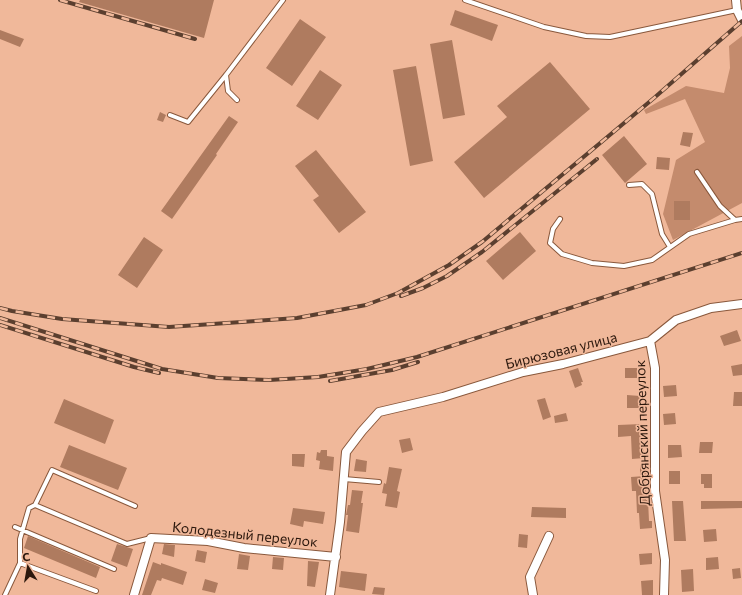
<svg xmlns="http://www.w3.org/2000/svg" width="742" height="595" font-family="Commissioner,sans-serif">
<style>
.forest{fill:#c48b6d}
.building{fill:#af7b5f}
.lines{fill:none;stroke-linecap:round;stroke-linejoin:round}
.service-casing{stroke:#89583c;stroke-width:6}
.minor-casing{stroke:#89583c;stroke-width:10}
.service{stroke:#fff;stroke-width:4}
.minor{stroke:#fff;stroke-width:8}
.rail-casing{stroke:#5b3f2f;stroke-width:4}
.rail{stroke:#f0b89a;stroke-width:2.5;stroke-dasharray:8;stroke-linecap:butt}
.labels{text-anchor:middle;dominant-baseline:central;stroke-width:3;stroke-linejoin:round;paint-order:stroke}
.street-label{font-size:14px;fill:#2c180d;stroke:#f0b89a}
</style>
<rect width="100%" height="100%" fill="#f0b89a"/>
<path class="forest" d="M742,36V203L673,240L663,214L676,160L705,142L685,99L646,114L644,110L686,86L724,93L730,68L729,46Z"/>
<path class="building" d="M80,0H214L204,38L79,2Z
M455,10L498,25L492,41L450,25Z
M300,19L326,37L292,86L266,68Z
M0,30L24,39L20,47L0,39Z
M452,40L465,115L443,119L430,44Z
M550,62L590,109L484,198L454,162L507,117L497,106Z
M416,66L433,161L410,166L393,70Z
M320,70L342,85L318,120L296,106Z
M160,112L166,115L163,122L157,120Z
M229,116L238,122L216,154L217,155L172,219L161,211Z
M683,132L693,133L690,147L680,145Z
M624,136L647,164L625,183L602,155Z
M316,150L366,212L339,233L313,200L319,196L295,166Z
M657,157L670,158L669,170L656,169Z
M674,201H690V220H674Z
M520,232L536,251L503,280L486,261Z
M144,237L163,250L137,288L118,275Z
M737,330L741,341L724,346L720,336Z
M742,364V375L733,376L731,366Z
M578,368L583,382H581L582,385L575,388L569,371Z
M625,368H637V378H625Z
M676,385L677,396L664,397L663,386Z
M734,392H742V406H733Z
M627,395L640,396V408H627Z
M545,398L551,417L543,420L537,400Z
M64,399L114,420L105,444L54,423Z
M566,413L568,421L555,423L554,416Z
M675,413L676,424L664,425L663,414Z
M642,424L644,458L632,459L631,436L618,437V425Z
M410,438L413,450L402,453L399,440Z
M700,442H713L712,453H699Z
M69,445L127,468L118,490L60,467Z
M668,445H681L682,457L668,458Z
M321,450H327V456L334,457L333,471L319,469L320,461L316,460L317,452L320,453Z
M292,454H305L304,467L292,466Z
M356,459L367,461L366,472L354,471Z
M640,465H648V474L640,475Z
M389,467L402,469L397,491L400,492L397,508L385,506L387,494L382,493L384,483L386,484Z
M669,471H680V484H669Z
M701,474H712V488H704V484H701Z
M645,476L646,500H648L649,521H652V528L640,529L639,513H637L636,491H632L631,477Z
M352,490L363,491L361,503H363L359,533L346,531L348,515H346L348,505H350Z
M672,501H683L686,541H674Z
M701,501H742V508L701,509Z
M532,507L566,508V518L531,517Z
M293,508L325,512L323,524L304,521L303,527L290,524Z
M716,529L717,541L704,542L703,530Z
M519,534L528,535L527,548L518,547Z
M28,536L100,567L96,578L24,548Z
M117,544L133,549L127,567L111,561Z
M164,544L175,545L174,557L162,554Z
M197,550L207,552L205,563L195,561Z
M652,553V564L640,565L639,554Z
M239,554L250,556L248,570L237,569Z
M273,557L284,558L283,570L272,569Z
M718,557L719,569L706,570V558Z
M308,561L319,562L315,587L307,586Z
M153,562L161,565V563L187,572L183,585L162,578L161,581L157,580L151,595H142Z
M740,568L741,578L733,579L732,569Z
M693,569L694,591L682,592L681,570Z
M341,571L367,574L365,591L339,587Z
M205,579L218,583L215,593L202,590Z
M653,580V595H642L641,581Z
M374,587L385,588L384,595L372,594Z"/>
<g class="lines">
<defs>
<path id="service" d="M465,0L544,27L586,36L610,37L737,10
M226,75L228,91L237,100
M170,115L188,122L226,75L283,0
M697,172L720,206L735,220L742,219
M629,185L642,184L652,194L662,234L670,247
M560,219L553,229L550,243L562,254L592,263L624,266L652,260L689,234L735,220
M344,479L379,482
M35,505L127,544L151,538
M15,527L114,569
M20,563L96,591
M5,595L20,563V539L29,508L35,505L52,470L135,506"/>
<path id="minor" d="M736,0L737,10L742,20
M650,341L655,368V491L665,560L664,595
M134,595L151,538L208,541L244,548L336,557
M330,595L340,522L346,452L362,431L379,412L443,397L523,372L563,364L650,341L676,320L711,308L742,304
M533,595L530,577L549,536"/>
</defs>
<use href="#service" class="service-casing"/>
<use href="#minor" class="minor-casing"/>
<use href="#service" class="service"/>
<use href="#minor" class="minor"/>
<defs>
<path id="rail" d="M60,0L195,39
M401,296L423,288L447,276L482,252L597,159
M0,308L12,311L62,319L169,327L297,318L366,305L398,293L449,265L482,242L654,98L742,21
M0,318L162,369L218,378L269,380L318,377L367,369L417,357L742,253
M0,325L134,367L159,373
M330,381L392,370L418,362"/>
</defs>
<use href="#rail" class="rail-casing"/>
<use href="#rail" class="rail"/>
</g>
<g class="labels">
<g class="street-label">
<text transform="translate(561 350) rotate(-14)">Бирюзовая улица</text>
<text transform="translate(642 433) rotate(-92)">Добрянский переулок</text>
<text transform="translate(245 534) rotate(6)">Колодезный переулок</text>
</g>
</g>
<g transform="translate(28 567) rotate(349)" stroke="#f0b89a" stroke-width="3" paint-order="stroke">
<path d="M0-3L7 15L0 10L-7 15Z" fill="#2c180d"/>
<text y="-6" font-size="11" font-weight="bold" text-anchor="middle" fill="#2c180d">С</text>
</g>
</svg>
